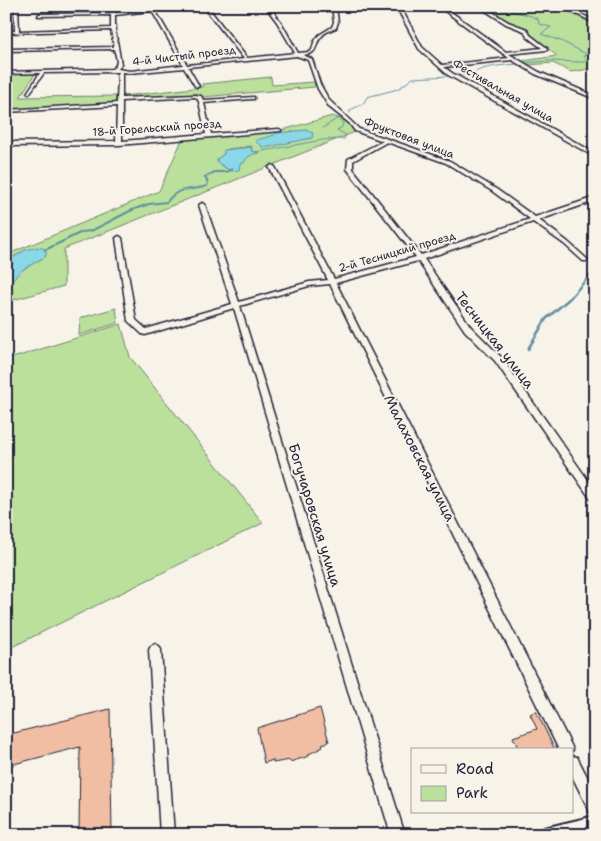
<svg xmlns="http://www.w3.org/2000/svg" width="601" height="841" font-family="'Shantell Sans',sans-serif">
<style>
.green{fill:#bbe09b;stroke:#6e816b;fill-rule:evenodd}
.water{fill:#89d7e7;stroke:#608fa2}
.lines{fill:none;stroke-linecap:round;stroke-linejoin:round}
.stream-far2{stroke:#608fa2;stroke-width:1}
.stream-far1{stroke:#608fa2;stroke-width:2}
.stream{stroke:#608fa2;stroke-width:2.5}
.building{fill:#f1bda3;stroke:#22223b}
.minor-casing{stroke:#22223b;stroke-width:3}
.secondary-casing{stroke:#22223b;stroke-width:4}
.minor{fill:#f7f3e8;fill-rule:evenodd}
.secondary{fill:#f7f3e8;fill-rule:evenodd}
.labels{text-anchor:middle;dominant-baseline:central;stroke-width:4;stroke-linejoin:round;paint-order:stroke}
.far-street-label{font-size:11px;fill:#22223b;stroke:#f7f3e8}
.street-label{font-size:14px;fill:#22223b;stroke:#f7f3e8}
</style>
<rect width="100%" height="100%" fill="#f7f3e8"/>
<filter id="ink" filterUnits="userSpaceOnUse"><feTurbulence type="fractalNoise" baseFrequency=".02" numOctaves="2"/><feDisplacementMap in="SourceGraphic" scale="10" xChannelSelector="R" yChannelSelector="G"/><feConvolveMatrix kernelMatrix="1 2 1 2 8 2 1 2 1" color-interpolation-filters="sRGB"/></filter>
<g filter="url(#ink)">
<path class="green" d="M482,6H556L595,25V68L571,72L553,63L528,65L523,61L557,56L532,36L528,30L510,22Z
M35,74L20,97L116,96L115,103L6,110V88L11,82H6V75Z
M271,77L272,85L314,82L315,87L203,97L196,94L121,99L122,96L203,87L202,84Z
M332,116L348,121L355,132L64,249V286L6,302V286L22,270L46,256L25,250L6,262V255L159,191L182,140L279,131ZM249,146L252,147L251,151L258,153L252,154L230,171L224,167L219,158L224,154L225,150C232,147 241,149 249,146Z
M116,308L118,323L79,335L80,318Z
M121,324L130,357L263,523L6,650V360Z"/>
<path class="water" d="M306,130L313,133L312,138L264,148L255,141C262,137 271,138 277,133Z
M252,147L251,151L259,152C253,154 246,157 244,163L240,164L239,170L230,171L217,162V159L224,154V150Z
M38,247L46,249V256L22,270L6,286V262L25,250Z"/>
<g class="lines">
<path class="stream-far2" d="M492,6C507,13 523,11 538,19L539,24L551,27L541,34L561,41L588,55
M523,63L549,61L583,62L588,61L583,56L595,53
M458,75H471C480,66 507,65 519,64
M350,113V110L363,104L367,97L398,89L413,78L450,76
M257,152L322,140L344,139L346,135L337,130L342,127L343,123L338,118L323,128"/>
<path class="stream-far1" d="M45,250L82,232L91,231L132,210L149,204L167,202C179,185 190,192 207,186L208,183L205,177L215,172H226L232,169
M591,275L595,270"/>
<path class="stream" d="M528,349L546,319L570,298L592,273"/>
</g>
<path class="building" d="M320,708L329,742L322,744L323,747L309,754V756L290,762V760L273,763V760L264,763L257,728Z
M110,709L112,835H79L80,747L6,766V735Z
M536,711L555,750H519L513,737L537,729L530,714Z"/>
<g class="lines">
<defs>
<path id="minor" d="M14,6H18L19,31L111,28V15L38,16L39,14L111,13V6H115V13L171,6H184L155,10L187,65L244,59L203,6H207L247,58L295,53L277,22L265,6H269L281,22L298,53L309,52L312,50L314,42L319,35L332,27L334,22L332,6H336L338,22L336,28C331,30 325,32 322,36C312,46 321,53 303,55L312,59L320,84L329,100L359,129L450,161L496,189L535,217L595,197V201L539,220L568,242L587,259V261H583L564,244L533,222L424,259L471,327L501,357L595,490V502L592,501L495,361L465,331L418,261L336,283L571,745L573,750L572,751L559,750L330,284L309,286L240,306L405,835H391L234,308L145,335L142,334L128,321L116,238L119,236L122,238L136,320L146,329L232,304L199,205L202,203L205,205L239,302L309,282L328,280L269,167L272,165L275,167L334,279L416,257L347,169L348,159L383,141L355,131L349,123L329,107L318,89L308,60L297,56L188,67L199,86L197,87L195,86L184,68L130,73L122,72V98L195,95L201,96L203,100L254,97V99H252L204,103L211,134L279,129L281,130V131L119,145L6,146V142L116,141L117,106L6,112V110L117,103L118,72L44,73L29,94L27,93L40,73L6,74V72L112,69C120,65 116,56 114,49L6,51V49L114,47L111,30L6,33V31H15ZM152,11L183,65L130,71L118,69L121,64L115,29V15ZM195,97L197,98L199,102L206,134L122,141V101ZM387,142L446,163L492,191L530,219L421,255L353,169V161Z
M396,6H400L422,47L442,65L509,58L438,6H443L506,52L542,48L527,37L524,31L506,24L478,6H483L508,22L527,29L530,35L547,48V50L509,54L539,72L595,96V99L535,74L512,60L444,67L452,73L595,153V157L448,75L419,49Z
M560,6H565L595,21V23Z
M155,644L159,646L161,650L174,835H160L149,650L151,646Z
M572,756L577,757L595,792V814L590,812L572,776Z"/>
<path id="secondary" d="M595,816V835H541L544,828Z"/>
</defs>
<use href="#minor" class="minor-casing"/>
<use href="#secondary" class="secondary-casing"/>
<use href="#minor" class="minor"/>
<use href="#secondary" class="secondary"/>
</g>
</g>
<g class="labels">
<g class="far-street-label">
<text transform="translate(184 56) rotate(-7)">4-й Чистый проезд</text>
<text transform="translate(503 91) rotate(30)">Фестивальная улица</text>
<text transform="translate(157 128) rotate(-4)">18-й Горельский проезд</text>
<text transform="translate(409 138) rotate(21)">Фруктовая улица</text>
<text transform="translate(397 252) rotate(-16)">2-й Тесницкий проезд</text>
</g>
<g class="street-label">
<text transform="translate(495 340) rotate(52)">Тесницкая улица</text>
<text transform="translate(420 458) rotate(63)">Малаховская улица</text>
<text transform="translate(315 515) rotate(73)">Богучаровская улица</text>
</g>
</g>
<rect width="601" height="841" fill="none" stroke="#f7f3e8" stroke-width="25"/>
<rect x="12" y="12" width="576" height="816" fill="none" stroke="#22223b" stroke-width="2" filter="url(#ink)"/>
<rect x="411" y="748" width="162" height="65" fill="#f7f3e8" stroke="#a29fa3"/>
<rect x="421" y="765" width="25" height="8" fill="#f7f3e8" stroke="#a29fa3"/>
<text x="456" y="774" font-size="15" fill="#22223b">Road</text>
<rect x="421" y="786" width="25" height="15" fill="#bbe09b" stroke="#a29fa3"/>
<text x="456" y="798" font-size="15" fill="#22223b">Park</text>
</svg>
